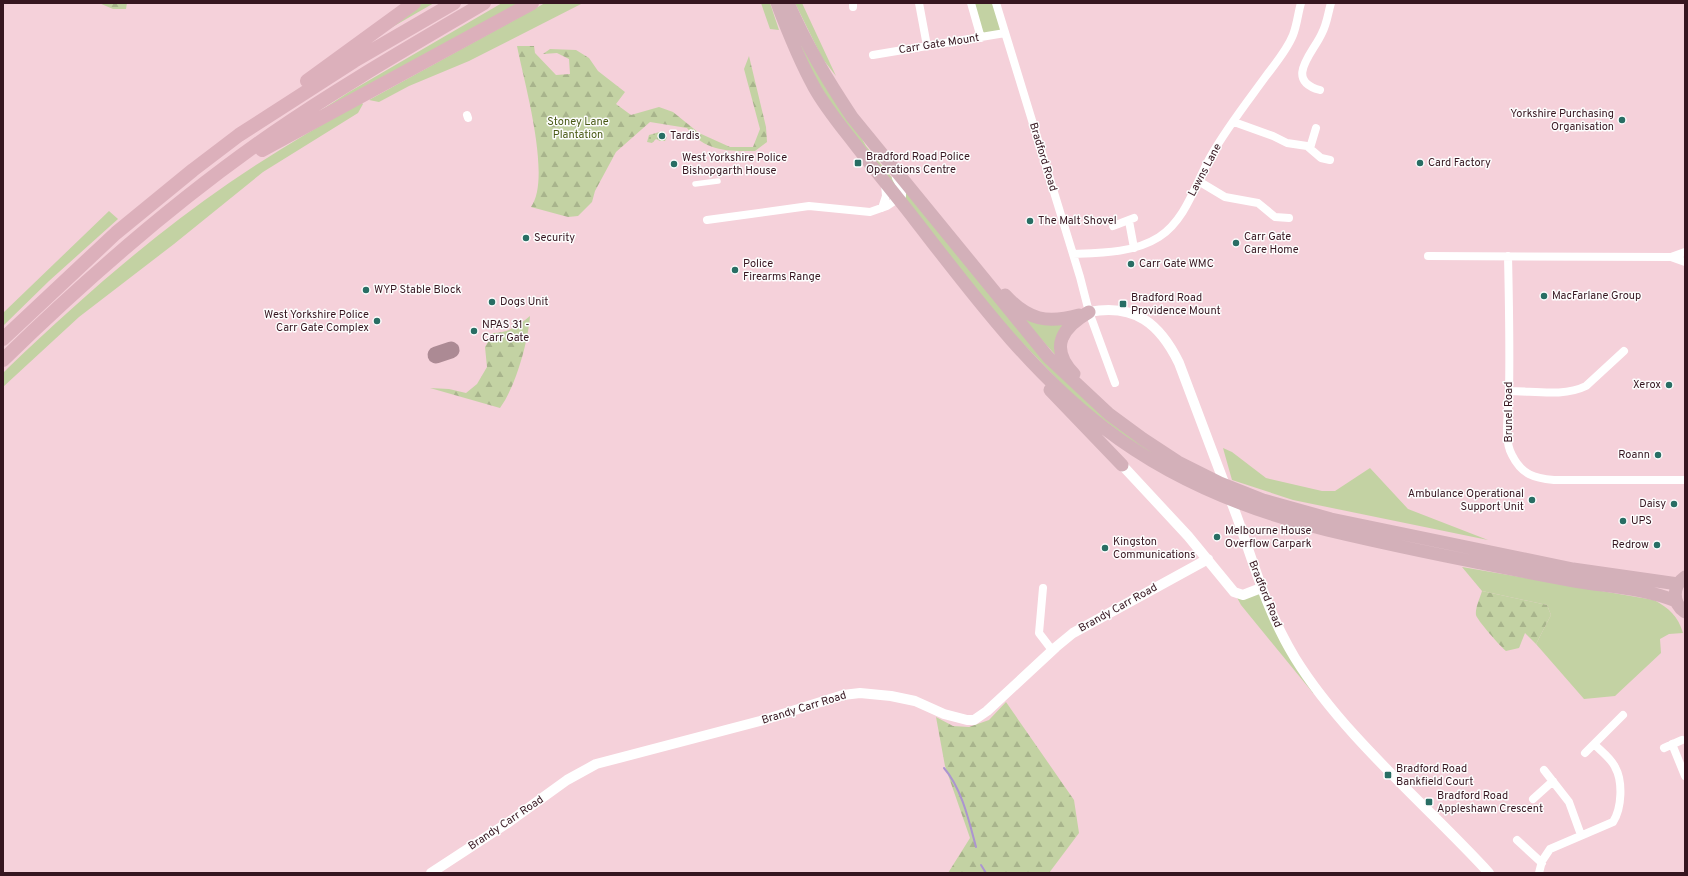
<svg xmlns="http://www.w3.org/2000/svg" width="1688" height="876" font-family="Overpass,sans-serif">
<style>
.grass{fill:#c3d2a3}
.forest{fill:url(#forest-firs)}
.park{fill:url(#park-dots)}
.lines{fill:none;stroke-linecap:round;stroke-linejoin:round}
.stream{stroke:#ac95d0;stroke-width:2}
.taxiway{stroke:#ac8a94;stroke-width:17}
.pedestrian{stroke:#fff;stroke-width:5.5}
.minor{stroke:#fff;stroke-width:8}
.tertiary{stroke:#fff;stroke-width:10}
.trunk{stroke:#d3b0b9;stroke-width:13}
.motorway{stroke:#dcb0bb;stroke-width:14}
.poi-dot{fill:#286e64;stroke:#fdfdfd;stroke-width:1.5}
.labels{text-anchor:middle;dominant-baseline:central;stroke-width:3;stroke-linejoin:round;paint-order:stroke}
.street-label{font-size:11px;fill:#361620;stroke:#fdfdfd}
.poi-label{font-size:11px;fill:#361620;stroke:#fdfdfd;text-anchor:start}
.park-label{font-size:11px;fill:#4a5a16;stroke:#fdfdfd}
</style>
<defs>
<pattern id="forest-firs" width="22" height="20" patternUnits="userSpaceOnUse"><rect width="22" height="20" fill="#c3d2a3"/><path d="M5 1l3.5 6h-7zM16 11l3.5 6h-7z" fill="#a8b48c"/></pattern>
<pattern id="park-dots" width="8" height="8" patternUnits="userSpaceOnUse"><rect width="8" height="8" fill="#c3d2a3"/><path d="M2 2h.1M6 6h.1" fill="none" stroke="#a8b48c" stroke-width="1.8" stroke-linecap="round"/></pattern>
</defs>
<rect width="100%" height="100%" fill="#f5d1da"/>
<path class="grass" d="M422,3H434L382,33L381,32Z
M502,3H520L314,115L349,92Z
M545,3H583L469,61L409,86L379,102L369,100Z
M761,3H770L779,30L770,29Z
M784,3L866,146L897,184L893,186L850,134L811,71Z
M795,3H802L836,76L822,58Z
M971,3H996L1005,33L981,38Z
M361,102L363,104L358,113L263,172L174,244L79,317L3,387V373L8,368C77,302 149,238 229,183C271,154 316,128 361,102Z
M905,189L1027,339L1190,473L1148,453L1078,401L1008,328L903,199Z
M109,211L118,219L49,281L3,326V313Z
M1022,318L1063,325L1059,359Z
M1223,448L1232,452L1266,478L1322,491H1335L1370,468L1408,509L1488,540L1293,500L1232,480Z
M1462,567L1654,600C1669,608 1678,616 1683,633L1669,634L1660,639L1661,653L1615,696L1584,699L1536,644L1551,615L1547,605L1482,591Z
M1261,588L1267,604L1323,696L1313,693L1241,605L1234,592Z"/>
<path class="forest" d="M99,3H127L126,9H113Z
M517,46H534L535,53L556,75L570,74L569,59L557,53L543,54L550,49L576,50L589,58L598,71L625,92L616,104L631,115L659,107L673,112L699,133L730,147H753L760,129L744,69L749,56L766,127L767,142L755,151C727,151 706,152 687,128L650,122L616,152L595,191L592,202L578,216L568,217L531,207C552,178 524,82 517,46Z
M530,316C528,342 516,386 500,408L430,388L449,389L466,393L477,384L487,367L485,347L493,333C509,333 519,325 530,316Z
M1482,591L1547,605L1551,615L1536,644L1525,633L1519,648L1506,651C1501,647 1477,620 1476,615C1475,608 1480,598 1482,591Z
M1006,702L1074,800L1079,833L1049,873H948L970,838L945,766L936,717L953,726L969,727L989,720Z"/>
<path class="park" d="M663,131L667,137L665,141H660L656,139L652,143L647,142L649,135Z"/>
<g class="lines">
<path class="stream" d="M944,768C962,789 969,821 976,847
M981,865L986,873"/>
<path class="taxiway" d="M436,355L451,350"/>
<path class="pedestrian" d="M695,184L718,181"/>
<path class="minor" d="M853,3V7
M919,3L927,46
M971,3L981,38
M996,3L1080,277L1089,312L1115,383
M873,55L1005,33
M1320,90C1283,80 1314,52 1322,33C1327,24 1328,13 1331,3
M467,115L468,118
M1234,122L1273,136L1287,143L1307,146L1321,158L1330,160
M1310,148L1316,128
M1200,182L1225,197L1258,203L1275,217L1289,218
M882,208L886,196L885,184
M707,220L809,206L870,212L887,206L902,196V190L896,178
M1129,221L1134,248
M1113,226L1134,218
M1073,254C1101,253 1134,253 1159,237C1187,219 1196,181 1212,154C1228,126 1248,101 1266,76C1275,64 1287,50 1293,35C1297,25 1298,13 1301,3
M1428,256L1671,257L1685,262
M1508,256C1509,301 1510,347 1509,392C1509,409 1503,440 1512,455C1522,475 1534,478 1554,480H1685
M1671,257L1685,252
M1509,391C1534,391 1564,397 1586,386L1624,351
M1043,588L1039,633L1052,650
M1672,744L1685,776
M1664,748L1682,740
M1585,753L1623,715
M1544,770L1569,802L1581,835
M1533,799L1553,781
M1517,840L1542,863
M1539,873L1542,861L1550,849L1613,822C1622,808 1623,781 1615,767C1611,758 1601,751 1594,744"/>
<path class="tertiary" d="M1089,312C1135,303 1160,324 1179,363C1198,414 1218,466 1237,517C1255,567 1267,612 1295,658C1344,737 1426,804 1489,873
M1122,465L1188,536L1234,592L1243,595L1261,588
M431,873L509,822L567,780L596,764L760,721L843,695L860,693L891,696L915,701L944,714L967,720H974L987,711L1056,647L1073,633L1208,559"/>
<path class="trunk" d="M777,3C788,32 799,60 814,87C825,107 840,125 854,143C874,169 895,194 915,220C971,292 1030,372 1104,428C1170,479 1246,510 1327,530C1407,549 1488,565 1569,580C1605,587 1641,587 1676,601
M788,3C807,46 826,78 852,117L1048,357L1109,414L1143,439L1178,462L1220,483L1263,500L1331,519L1573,569L1678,584
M1005,295C1028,320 1047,324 1079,315
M1074,374C1048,347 1063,327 1089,312
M1050,390L1122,465
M1685,577C1672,586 1672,603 1685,612"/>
<path class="motorway" d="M307,81L414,3
M262,150L532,3
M3,339L116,233L193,170L239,135L354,61L454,3
M3,360C88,277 175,201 273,133C341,86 413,45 484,3"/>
</g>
<g class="poi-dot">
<circle cx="1622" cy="120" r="4"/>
<circle cx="662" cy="136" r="4"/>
<rect x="854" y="159" width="8" height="8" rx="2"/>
<circle cx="1420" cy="163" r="4"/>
<circle cx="674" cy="164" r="4"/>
<circle cx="1030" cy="221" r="4"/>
<circle cx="526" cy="238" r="4"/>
<circle cx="1236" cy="243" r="4"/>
<circle cx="1131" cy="264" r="4"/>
<circle cx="735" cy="270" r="4"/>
<circle cx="366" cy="290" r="4"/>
<circle cx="1544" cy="296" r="4"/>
<circle cx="492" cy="302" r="4"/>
<rect x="1119" y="300" width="8" height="8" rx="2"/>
<circle cx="377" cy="321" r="4"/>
<circle cx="474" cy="331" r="4"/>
<circle cx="1669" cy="385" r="4"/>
<circle cx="1658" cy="455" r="4"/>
<circle cx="1532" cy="500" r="4"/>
<circle cx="1674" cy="504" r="4"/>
<circle cx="1623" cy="521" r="4"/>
<circle cx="1217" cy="537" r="4"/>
<circle cx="1657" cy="545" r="4"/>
<circle cx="1105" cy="548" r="4"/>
<rect x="1384" y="771" width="8" height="8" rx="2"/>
<rect x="1425" y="798" width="8" height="8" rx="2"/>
</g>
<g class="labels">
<g class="street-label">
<text transform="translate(939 44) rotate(-9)">Carr Gate Mount</text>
<text transform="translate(1043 157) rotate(73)">Bradford Road</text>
<text transform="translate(1205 170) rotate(-62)">Lawns Lane</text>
<text transform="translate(1509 412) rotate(-90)">Brunel Road</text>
<text transform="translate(1265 594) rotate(68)">Bradford Road</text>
<text transform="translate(1118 608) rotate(-29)">Brandy Carr Road</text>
<text transform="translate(804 708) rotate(-17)">Brandy Carr Road</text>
<text transform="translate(506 823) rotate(-34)">Brandy Carr Road</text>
</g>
<g class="poi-label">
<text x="1614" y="114" text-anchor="end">Yorkshire Purchasing<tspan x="1614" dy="13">Organisation</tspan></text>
<text x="670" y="136">Tardis</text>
<text x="866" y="157">Bradford Road Police<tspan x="866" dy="13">Operations Centre</tspan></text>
<text x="682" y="158">West Yorkshire Police<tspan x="682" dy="13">Bishopgarth House</tspan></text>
<text x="1428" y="163">Card Factory</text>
<text x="1038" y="221">The Malt Shovel</text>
<text x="1244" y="237">Carr Gate<tspan x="1244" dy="13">Care Home</tspan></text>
<text x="534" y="238">Security</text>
<text x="743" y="264">Police<tspan x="743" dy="13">Firearms Range</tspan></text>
<text x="1139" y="264">Carr Gate WMC</text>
<text x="374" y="290">WYP Stable Block</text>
<text x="1552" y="296">MacFarlane Group</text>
<text x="1131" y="298">Bradford Road<tspan x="1131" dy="13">Providence Mount</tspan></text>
<text x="500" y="302">Dogs Unit</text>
<text x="369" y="315" text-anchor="end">West Yorkshire Police<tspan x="369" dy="13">Carr Gate Complex</tspan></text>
<text x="482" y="325">NPAS 31 -<tspan x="482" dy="13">Carr Gate</tspan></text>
<text x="1661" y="385" text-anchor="end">Xerox</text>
<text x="1650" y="455" text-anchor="end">Roann</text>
<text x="1524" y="494" text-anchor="end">Ambulance Operational<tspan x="1524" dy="13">Support Unit</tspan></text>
<text x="1666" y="504" text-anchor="end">Daisy</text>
<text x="1631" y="521">UPS</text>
<text x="1225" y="531">Melbourne House<tspan x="1225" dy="13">Overflow Carpark</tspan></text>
<text x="1113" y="542">Kingston<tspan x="1113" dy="13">Communications</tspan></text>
<text x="1649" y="545" text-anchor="end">Redrow</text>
<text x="1396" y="769">Bradford Road<tspan x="1396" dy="13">Bankfield Court</tspan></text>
<text x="1437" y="796">Bradford Road<tspan x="1437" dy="13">Appleshawn Crescent</tspan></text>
</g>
<g class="park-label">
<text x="578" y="122">Stoney Lane<tspan x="578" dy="13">Plantation</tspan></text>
</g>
</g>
<rect width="1688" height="876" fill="none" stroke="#361620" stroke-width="8"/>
</svg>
